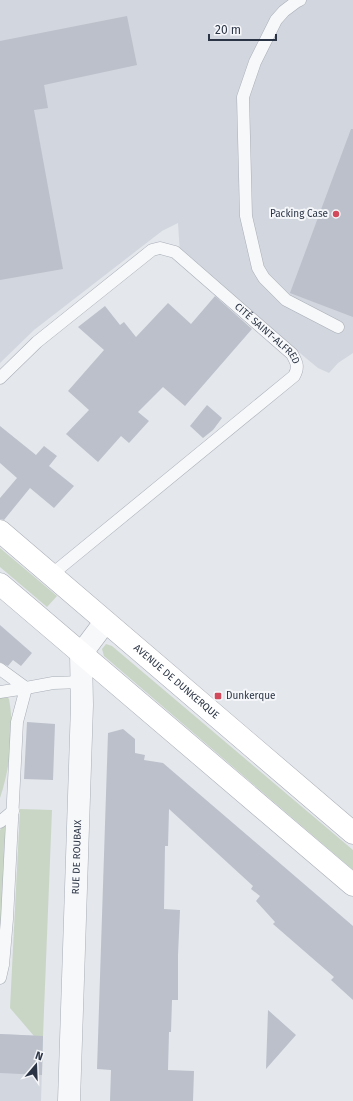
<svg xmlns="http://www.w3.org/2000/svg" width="353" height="1101" font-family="'Fira Sans',sans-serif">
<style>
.built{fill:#d2d6de}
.green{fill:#c9d6c5}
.building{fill:#bbc0ca}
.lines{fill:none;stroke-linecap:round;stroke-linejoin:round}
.lane-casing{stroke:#a9aeb7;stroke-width:13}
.street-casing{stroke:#a9aeb7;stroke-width:23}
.secondary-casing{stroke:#a9aeb7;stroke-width:23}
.lane{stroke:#f7f8fa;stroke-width:12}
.street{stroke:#f7f8fa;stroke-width:22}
.secondary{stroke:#fff;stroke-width:22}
.poi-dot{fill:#d1495b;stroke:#f4f6f9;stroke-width:1.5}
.labels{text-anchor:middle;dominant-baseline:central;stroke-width:4;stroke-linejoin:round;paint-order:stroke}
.poi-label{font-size:10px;fill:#2b3445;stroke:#f4f6f9;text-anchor:end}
.street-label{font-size:10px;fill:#2b3445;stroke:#f4f6f9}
</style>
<rect width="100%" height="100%" fill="#e4e7ec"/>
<path class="built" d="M0,0H353V353L338,363L329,373L318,368L180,254L178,223L162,231L34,330L0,363Z
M0,1034L43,1036L41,1101H0Z"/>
<path class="green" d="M0,548L57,596L47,607L0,567Z
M106,644L112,646L353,850V870L104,656L102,649Z
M7,697L9,699C15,730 10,768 0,798V698Z
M20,809L52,810L43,1036H34L10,1008Z
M8,821L0,947V830Z"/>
<path class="building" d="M127,16L137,65L44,85L48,108L34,110L63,269L0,280V41Z
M351,129H353V317L290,293Z
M215,296L252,329L185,406L163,387L138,412L149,421L129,443L121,436L98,462L66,434L89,410L68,391L104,350L78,327L105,306L120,325L124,322L136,337L168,303L191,324Z
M207,405L222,418L213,430L203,438L190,426Z
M0,426L36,455L44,446L57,456L49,466L74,486L54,508L30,488L4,520L0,519V498L17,478L0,463Z
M0,625L32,653L21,666L13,660L8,666L0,662Z
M27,722L55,724L53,780L24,779Z
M123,729L135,739V753L145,755L144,760L163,763L353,926V1000L331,980L334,977L273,924L275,922L256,901L260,896L251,889L253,886L169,809L168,846H165L164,909L180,910L178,955V1000H172L171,1032H169L168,1070L194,1071L193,1101H110L111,1070L97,1069L108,733Z
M268,1010L296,1035L266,1069Z
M0,1034L43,1036L42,1075L0,1073Z"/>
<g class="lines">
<defs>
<g id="lane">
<path d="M300,0L296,2L284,11L276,20L255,62L243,97L246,216L258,268L264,278L286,300L338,327"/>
<path id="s1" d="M0,378L37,342L152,250L160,248L175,252L292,354C297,363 299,367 294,376L51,575"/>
<path d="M0,669L26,688L53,683L82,682"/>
<path d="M0,692L26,688L17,722L7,919L3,965L0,978"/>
<path d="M0,822L13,811"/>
</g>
<g id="street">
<path id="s2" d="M69,1101L82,705L81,654L105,622"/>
</g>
<g id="secondary">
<path id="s3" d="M0,531L353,833"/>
<path d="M0,584L353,885"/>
</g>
</defs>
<use href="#lane" class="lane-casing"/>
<use href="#street" class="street-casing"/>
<use href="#secondary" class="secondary-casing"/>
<use href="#lane" class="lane"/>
<use href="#street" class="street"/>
<use href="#secondary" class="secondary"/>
</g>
<g class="poi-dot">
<circle cx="336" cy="214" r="4"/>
<rect x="214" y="692" width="8" height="8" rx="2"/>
</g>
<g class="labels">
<g class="poi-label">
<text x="328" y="214">Packing Case</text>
<text x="226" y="696" text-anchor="start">Dunkerque</text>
</g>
<g class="street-label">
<text stroke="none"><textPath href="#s1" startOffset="346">CITÉ SAINT-ALFRED</textPath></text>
<text stroke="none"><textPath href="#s3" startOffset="232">AVENUE DE DUNKERQUE</textPath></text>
<text stroke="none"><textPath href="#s2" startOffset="244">RUE DE ROUBAIX</textPath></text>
</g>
</g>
<g transform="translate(36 1065) rotate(19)" stroke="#f4f6f9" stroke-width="3" paint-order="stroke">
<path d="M0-3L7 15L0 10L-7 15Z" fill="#2b3445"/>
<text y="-6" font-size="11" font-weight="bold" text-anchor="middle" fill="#2b3445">N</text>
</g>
<path d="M209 34v6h67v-6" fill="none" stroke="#2b3445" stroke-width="2"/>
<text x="215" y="34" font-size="12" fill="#2b3445" stroke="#f4f6f9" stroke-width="3" paint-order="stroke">20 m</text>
</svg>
